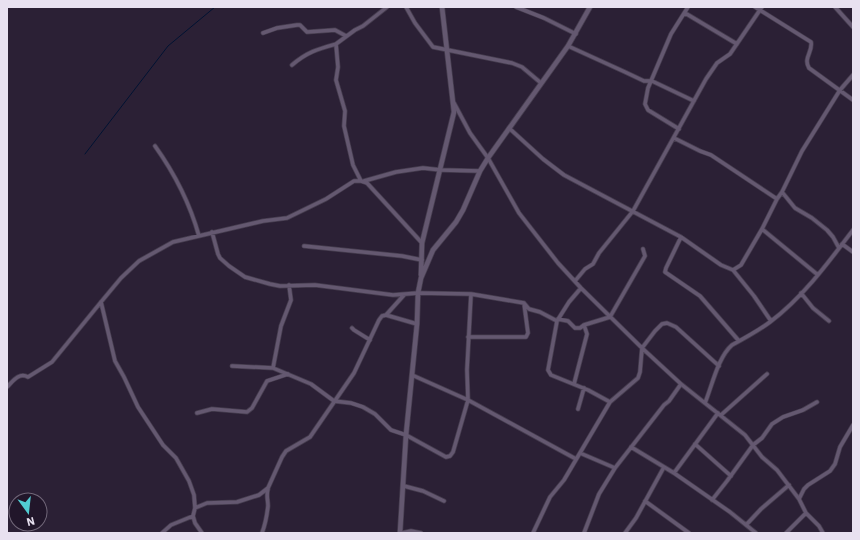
<svg xmlns="http://www.w3.org/2000/svg" width="860" height="540" font-family="'IBM Plex Sans',sans-serif">
<style>
.lines{fill:none;stroke-linecap:round;stroke-linejoin:round}
.stream{stroke:#001232;stroke-width:1}
.minor-casing{stroke:#463d4f;stroke-width:5}
.tertiary-casing{stroke:#463d4f;stroke-width:6}
.minor{stroke:#645870;stroke-width:3.5}
.tertiary{stroke:#645870;stroke-width:4.5}
</style>
<rect width="100%" height="100%" fill="#2b2035"/>
<g class="lines">
<path class="stream" d="M85,154L168,46L215,7"/>
<defs>
<path id="minor" d="M406,7L415,23L433,47L512,63L522,67L541,83
M516,7L544,18L576,34
M755,7L811,42C813,52 803,58 809,68L853,100
M835,7L853,27
M685,13L737,44
M263,33L277,28L297,25H300L307,32L335,30L346,36
M568,46L625,72L644,81H652L694,101
M292,65C307,52 318,49 336,44
M454,103L470,133L488,158L519,213L558,263L581,288L642,348L681,384L745,435L762,457L777,470L799,499L806,513L819,526L823,533
M509,128L543,159L564,175L681,237L721,265L733,270L754,296L771,321
M679,129L648,110L645,104L648,88L671,34L688,7
M674,138L700,151L711,155L777,199
M155,146C175,174 190,204 199,236
M361,181L353,165L344,126L345,111L336,80L338,67L336,44L355,30L363,26L387,7
M364,181L396,172L423,168L441,170L480,171
M782,192L795,208L812,218L827,230L833,237L839,248
M762,229L818,275
M212,232L218,254L220,258L229,266L245,277L270,284L280,286L315,285L393,295L418,293L471,294L524,303L529,309L540,312L557,321
M681,237L666,268L665,272L700,296L739,341
M842,244L853,252
M304,246L402,256L422,260
M733,270L741,265L762,229L777,199L782,192L802,151L840,90L853,75
M575,281L585,269L593,264L599,253L633,211L706,79L717,63L730,54L762,7
M581,288L569,302L557,321L548,370L551,375L588,390L610,402
M801,293L813,308L829,321
M101,302L115,361L124,377L138,407L163,445L176,458L189,481L194,495L195,508L193,516L195,523L202,533
M386,315L417,324
M558,319L568,321L575,328H580L584,325L587,334L574,384
M584,325L610,317L645,256L643,249
M352,328L354,330L370,340
M468,337H526L528,333L524,303
M232,366L273,368L311,384L334,401L351,403L363,407L375,414L391,430L406,435L446,457L450,456L453,452L468,400L467,370L471,294
M273,368L281,326L291,300L289,285
M412,375L468,400L576,459
M7,387C13,381 19,372 28,377L52,362L101,302L121,278L139,261L173,242L263,221L287,218L326,199L354,181H361L367,183L422,243
M705,403C712,386 718,357 732,345C745,338 758,331 770,322C803,297 828,263 853,230
M578,409L584,388
M197,413L212,409L247,412L252,408L267,381L288,374
M721,415L767,374
M695,444L731,476
M631,447L674,473L730,512L756,533
M580,453L615,468
M674,473L718,413
M404,486L423,491L444,501
M799,499L804,489L808,485L830,471L835,464L840,447L853,425
M712,500L727,481L753,445L762,438L772,424L783,417L803,410L817,402
M645,501L689,533
M195,508L207,503L237,502L259,495L268,488L282,457L286,451L310,437L354,373L379,320L382,316L386,315L404,295
M746,525L761,509L789,485
M162,533L171,525L193,516
M262,533C265,525 267,515 268,506C268,500 266,495 268,489
M402,533L411,531L421,533
M533,533L550,497L564,480L610,402L638,378L640,372L642,348L655,331L662,324L667,323L676,327L719,366
M584,533L599,494L615,468L664,405L669,401L681,384
M625,533L636,518L664,467
M786,533L806,513"/>
<path id="tertiary" d="M421,275L422,243L454,112L442,7
M400,533L406,435L417,324L418,293L421,278L433,250L456,222L463,210L480,171L488,158L568,46L590,7"/>
</defs>
<use href="#minor" class="minor-casing"/>
<use href="#tertiary" class="tertiary-casing"/>
<use href="#minor" class="minor"/>
<use href="#tertiary" class="tertiary"/>
</g>
<rect width="860" height="540" fill="none" stroke="#e8e1f0" stroke-width="16"/>
<g transform="translate(28 512) rotate(165)"><circle r="19" fill="#21162a" stroke="#716779"/>
<path d="M0-3L7 15L0 10L-7 15Z" fill="#51ccd2"/>
<text y="-6" font-size="11" font-weight="bold" text-anchor="middle" fill="#e8e1f0">N</text>
</g>
</svg>
